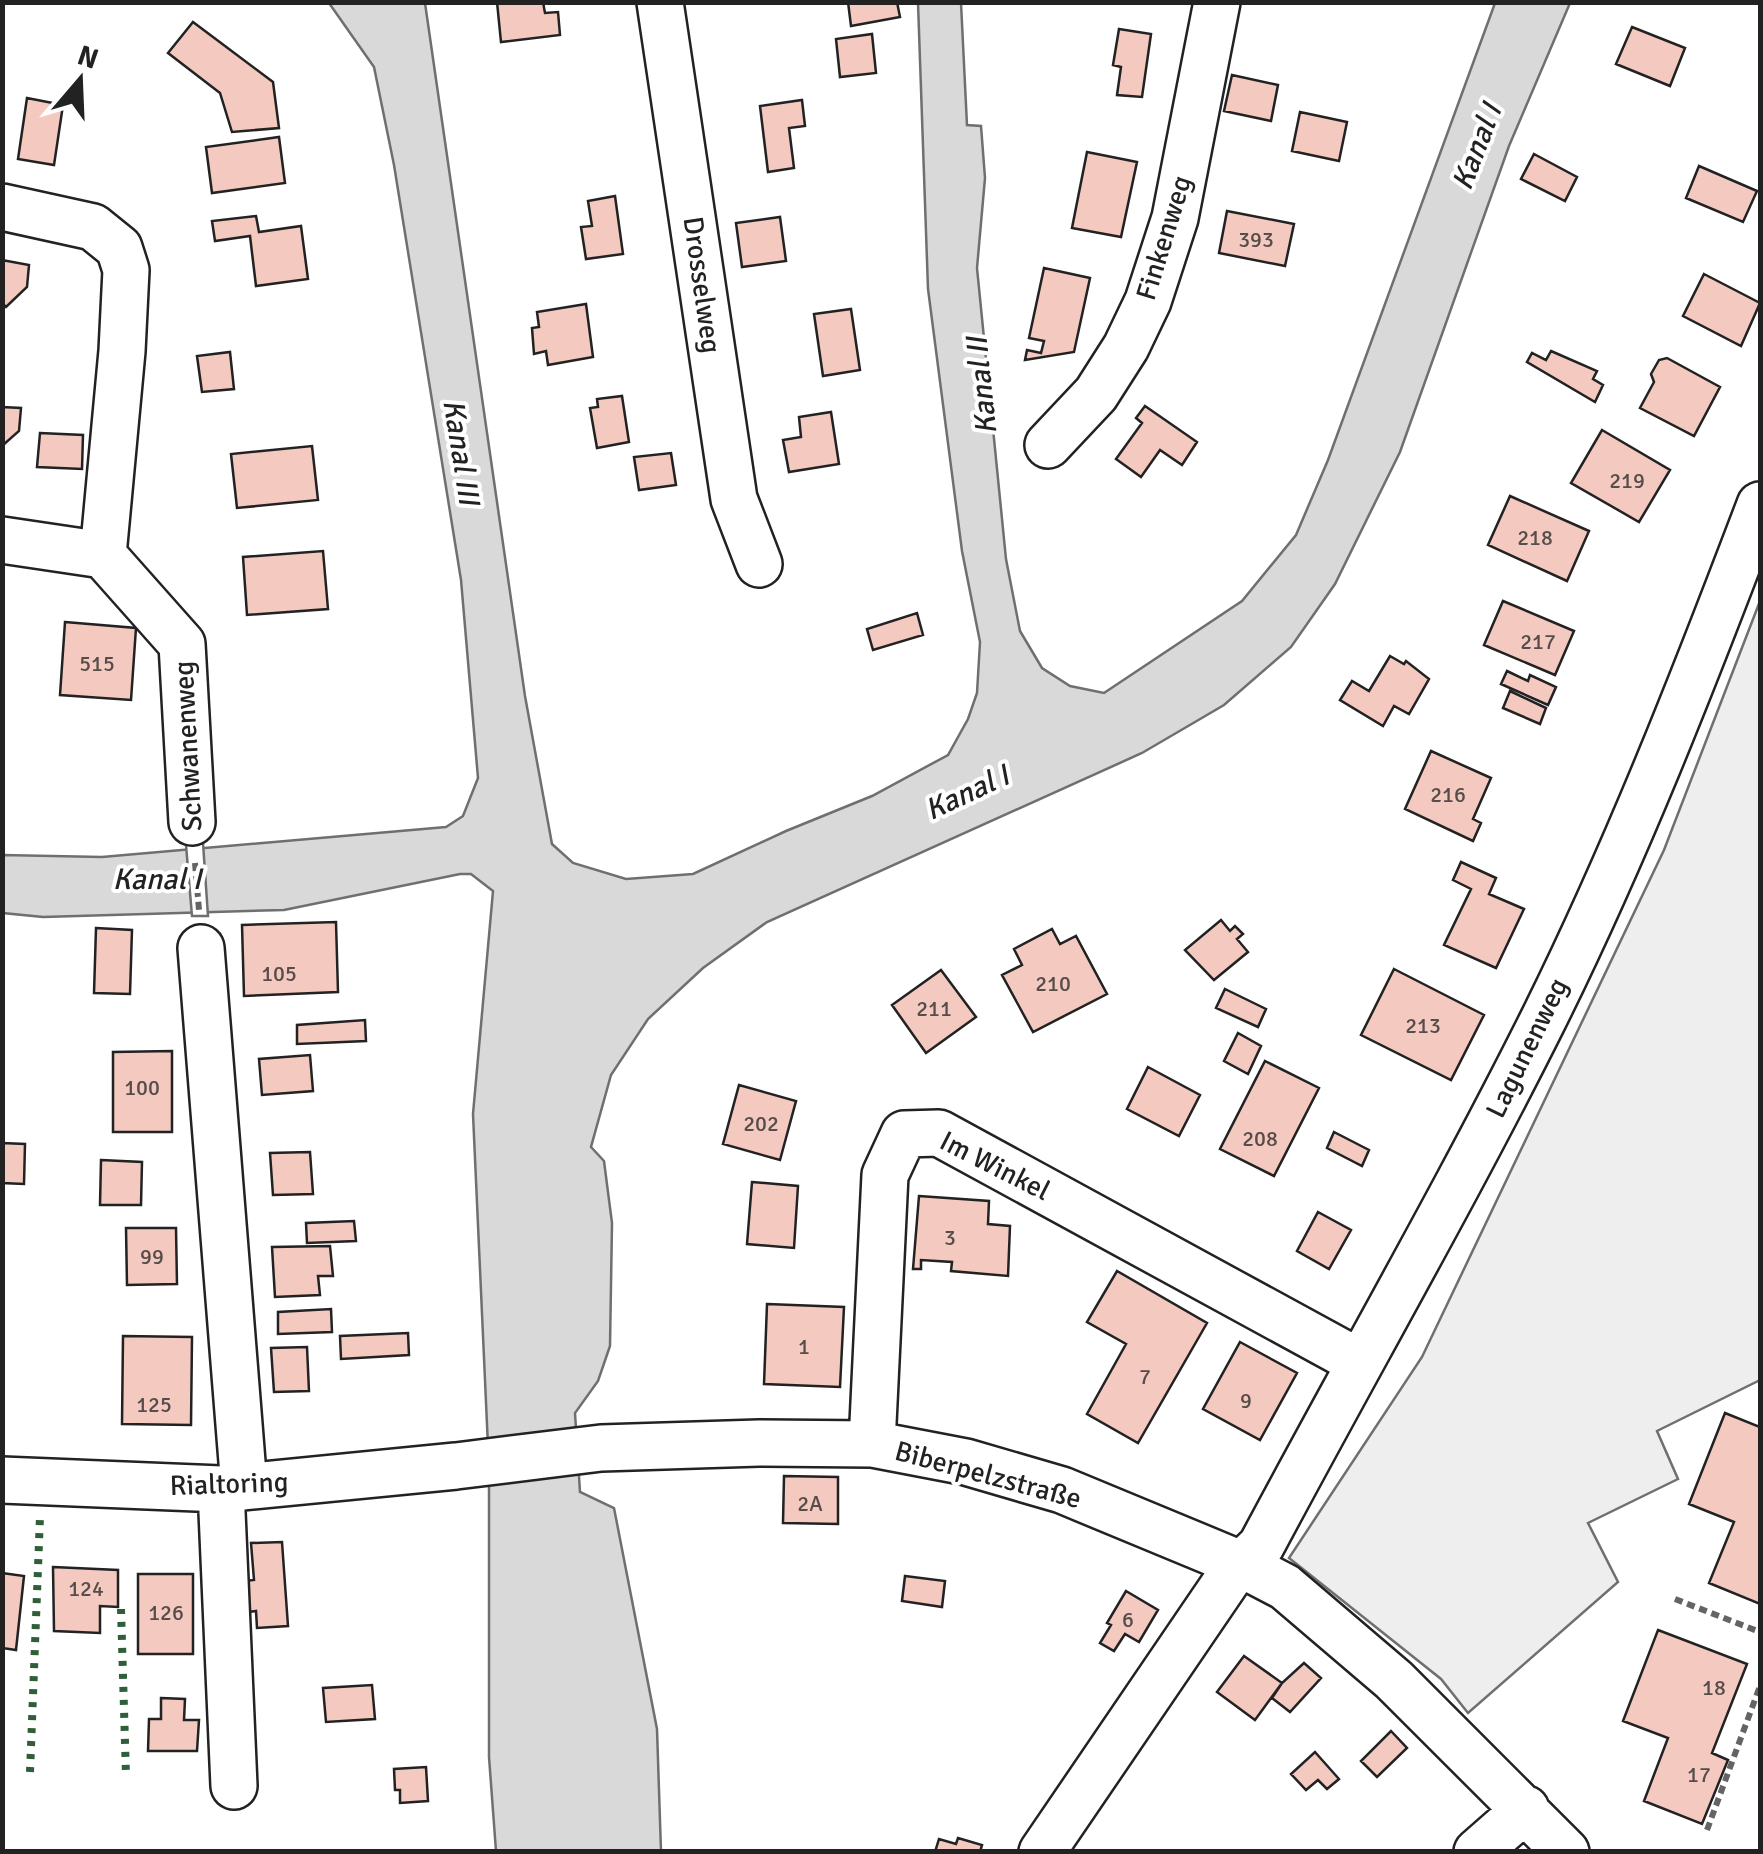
<svg xmlns="http://www.w3.org/2000/svg" width="1763" height="1854" font-family="Signika,sans-serif">
<style>
.green{fill:#eee;stroke:#6f6f6f;stroke-width:2.5}
.water{fill:#d9d9d9;stroke:#6f6f6f;stroke-width:2.5}
.pier{fill:#fff;stroke:#6f6f6f;stroke-width:2.5}
.building{fill:#f3c9c0;stroke:#222;stroke-width:2.5}
.lines{fill:none;stroke-linecap:round;stroke-linejoin:round}
.minor-casing{stroke:#222;stroke-width:50}
.path{stroke:#646464;stroke-width:6;stroke-dasharray:8 5;stroke-linecap:butt}
.minor{stroke:#fff;stroke-width:45}
.hedge{stroke:#2f5e38;stroke-width:8;stroke-dasharray:5 8;stroke-linecap:butt}
.labels{text-anchor:middle;dominant-baseline:central;stroke-width:8;stroke-linejoin:round;paint-order:stroke}
.number-label{font-size:22px;fill:#564c4a}
.street-label{font-size:28px;fill:#222;stroke:#fff}
.water-label{font-size:30px;font-style:italic;fill:#222;stroke:#fff}
</style>
<rect width="100%" height="100%" fill="#fff"/>
<path class="green" d="M1760,601V1380L1657,1431L1678,1479L1588,1523L1618,1582L1468,1713L1441,1679L1289,1558L1422,1357L1664,850Z"/>
<path class="water" d="M329,3H425L525,696L552,844L573,863L626,879L693,874L786,831L872,796L948,755L968,719L977,693L980,642L962,551L928,289L918,3H961L967,125L981,126L985,178L977,268L1006,559L1020,631L1042,668L1070,686L1104,693L1242,601L1296,535L1328,460L1495,3H1570L1509,146L1400,452L1335,584L1291,647L1224,705L1142,753L767,922L703,968L648,1019L611,1075L591,1147L604,1161L612,1223L610,1346L598,1381L575,1413L580,1492L614,1508L657,1729L661,1851H496L489,1757V1469L473,1114L493,891L471,874H460L284,910L43,917L3,913V855L102,857L446,827L463,816L478,778L461,580L394,165L374,67Z"/>
<path class="pier" d="M203,843L208,916H192L186,845Z"/>
<path class="building" d="M497,2H543L545,13L558,12L560,35L501,42Z
M848,2H897L900,17L851,26Z
M193,22L273,82L279,128L232,132L220,93L168,53Z
M1632,27L1685,48L1670,86L1616,64Z
M1119,29L1151,34L1142,97L1117,95L1121,67L1113,65Z
M872,34L876,73L840,77L836,39Z
M1232,75L1278,85L1271,121L1224,111Z
M27,98L63,105L54,165L18,159Z
M802,100L805,126L789,128L794,168L768,172L760,106Z
M1300,112L1347,122L1339,161L1292,151Z
M279,137L285,183L212,193L206,147Z
M1087,152L1137,162L1121,237L1072,228Z
M1534,154L1577,177L1565,201L1521,179Z
M1699,166L1757,191L1743,222L1686,198Z
M615,196L623,254L586,259L581,227L592,226L588,201Z
M1227,211L1294,224L1285,266L1219,253Z
M256,216L259,232L301,226L308,279L256,286L250,236L215,241L212,221Z
M780,217L786,261L742,267L736,223Z
M2,260L29,265L27,287L6,307L2,303Z
M1044,268L1090,278L1074,352L1025,360L1027,350L1041,353L1044,341L1029,338Z
M1704,274L1760,303L1741,346L1683,316Z
M586,304L593,357L548,365L546,351L534,354L532,328L539,327L537,312Z
M851,309L860,370L823,376L814,314Z
M1551,351L1597,371L1593,379L1603,385L1595,402L1527,362L1532,353L1546,360Z
M230,352L234,389L202,392L197,356Z
M1667,358L1720,387L1694,436L1640,408L1654,382L1651,374L1659,360Z
M622,396L629,442L597,448L590,408L598,407L597,399Z
M1145,406L1197,442L1182,465L1160,450L1141,477L1116,459L1142,423L1136,418Z
M2,407L21,408L19,431L2,446Z
M831,412L839,464L789,472L783,440L801,437L799,417Z
M1602,430L1670,470L1639,522L1571,483Z
M40,433L83,435L82,469L37,467Z
M312,446L318,500L237,508L231,454Z
M671,453L676,485L639,490L634,457Z
M1510,496L1589,531L1567,581L1488,545Z
M323,551L328,609L247,615L243,557Z
M1503,601L1574,631L1555,675L1484,645Z
M917,613L923,635L873,650L867,629Z
M65,622L136,628L131,700L60,695Z
M1390,656L1404,664L1406,661L1429,679L1409,714L1394,706L1383,726L1340,700L1352,681L1369,691Z
M1507,671L1528,681L1530,675L1556,687L1548,705L1501,684Z
M1510,691L1546,708L1540,724L1503,708Z
M1431,751L1491,778L1473,819L1481,823L1473,841L1405,809Z
M1461,862L1496,878L1489,894L1524,909L1496,968L1444,945L1471,889L1453,880Z
M1221,920L1230,931L1235,926L1243,934L1237,939L1248,952L1214,980L1185,950Z
M336,922L338,992L244,996L242,925Z
M96,928L132,930L130,994L94,993Z
M1052,929L1060,944L1076,936L1107,994L1033,1032L1002,975L1022,965L1014,949Z
M1394,969L1484,1015L1451,1080L1361,1035Z
M941,970L976,1017L926,1053L892,1005Z
M1225,989L1266,1009L1258,1027L1216,1008Z
M365,1020L366,1041L297,1044V1025Z
M1238,1033L1261,1046L1248,1074L1224,1061Z
M172,1051V1132H113V1052Z
M310,1055L313,1091L262,1095L259,1059Z
M1265,1061L1319,1088L1274,1176L1220,1149Z
M1148,1067L1200,1095L1179,1136L1127,1109Z
M739,1085L796,1101L780,1160L723,1144Z
M1334,1132L1369,1150L1362,1166L1327,1148Z
M2,1143L25,1144L24,1184L2,1183Z
M310,1152L313,1194L273,1195L270,1153Z
M101,1160L142,1162L141,1205H100Z
M752,1182L798,1186L794,1248L747,1244Z
M919,1196L989,1201L988,1224L1010,1226L1008,1276L951,1271L952,1262L921,1260V1269H913Z
M1318,1212L1351,1230L1329,1269L1297,1251Z
M354,1221L356,1241L307,1243L306,1223Z
M126,1228H176L177,1284L127,1285Z
M330,1246L333,1276H318L320,1295L275,1297L272,1247Z
M1117,1271L1207,1323L1138,1443L1087,1414L1126,1344L1087,1322Z
M767,1304L844,1307L840,1387L764,1384Z
M331,1309L332,1332L278,1334V1312Z
M408,1333L409,1355L341,1359L340,1336Z
M123,1336L192,1337L191,1425L122,1424Z
M1240,1342L1297,1373L1260,1440L1203,1409Z
M307,1347L309,1391L274,1392L271,1348Z
M1725,1413L1760,1427V1604L1709,1583L1734,1522L1689,1504Z
M784,1476L838,1477V1524L783,1523Z
M282,1542L288,1626L257,1628L256,1611L248,1612L245,1581L254,1580L251,1543Z
M53,1567L118,1570V1607L100,1606V1633L54,1631Z
M2,1573L24,1576L16,1650L2,1648Z
M138,1574H193V1654H138Z
M905,1576L945,1581L942,1607L902,1601Z
M1126,1591L1158,1610L1139,1642L1125,1634L1114,1651L1100,1643L1111,1625L1107,1623Z
M1658,1630L1747,1664L1712,1753L1728,1760L1702,1824L1644,1801L1668,1738L1623,1721Z
M1244,1656L1282,1683L1255,1720L1217,1692Z
M1304,1663L1321,1678L1290,1712L1272,1698L1282,1683Z
M372,1685L375,1719L326,1722L323,1688Z
M161,1698L185,1699L184,1720H199L197,1751H148L149,1719H161Z
M1391,1731L1407,1748L1377,1777L1361,1761Z
M1315,1752L1339,1779L1327,1789L1318,1780L1306,1790L1291,1774Z
M426,1767L428,1801L400,1803V1790H395L394,1769Z
M958,1838L982,1845L980,1852H935L939,1839L956,1844Z"/>
<g class="lines">
<defs>
<path id="minor" d="M660,2L734,499L759,564
M2,207L93,227L119,248L126,270L122,351L103,555L182,644L192,822
M1048,445L1096,394L1126,347L1148,301L1175,218L1217,2
M2,540L103,555
M201,948L244,1487
M872,1444L885,1175L904,1134L939,1133L1359,1362
M2,1480L221,1489L456,1466L601,1448L759,1443L872,1444L966,1462L1062,1490L1243,1565L1285,1587L1394,1680L1566,1852
M221,1489L234,1786
M1042,1852L1230,1576L1261,1546C1354,1371 1454,1198 1543,1020C1626,853 1694,679 1760,505
M1477,1852L1526,1809"/>
</defs>
<use href="#minor" class="minor-casing"/>
<path class="path" d="M195,863L199,910
M1675,1599L1760,1632
M1707,1830L1760,1686"/>
<use href="#minor" class="minor"/>
<path class="hedge" d="M121,1609L126,1776
M30,1772L40,1517"/>
</g>
<g class="labels">
<g class="number-label">
<text x="1256" y="239">393</text>
<text x="1627" y="480">219</text>
<text x="1535" y="537">218</text>
<text x="1538" y="641">217</text>
<text x="97" y="663">515</text>
<text x="1448" y="794">216</text>
<text x="279" y="973">105</text>
<text x="1053" y="983">210</text>
<text x="934" y="1008">211</text>
<text x="1423" y="1025">213</text>
<text x="142" y="1087">100</text>
<text x="761" y="1123">202</text>
<text x="1260" y="1138">208</text>
<text x="950" y="1237">3</text>
<text x="152" y="1256">99</text>
<text x="804" y="1346">1</text>
<text x="1145" y="1376">7</text>
<text x="1246" y="1400">9</text>
<text x="154" y="1404">125</text>
<text x="810" y="1503">2A</text>
<text x="86" y="1588">124</text>
<text x="166" y="1612">126</text>
<text x="1128" y="1619">6</text>
<text x="1714" y="1687">18</text>
<text x="1699" y="1774">17</text>
</g>
<g class="street-label">
<text transform="translate(1164 238) rotate(-73)">Finkenweg</text>
<text transform="translate(702 285) rotate(82)">Drosselweg</text>
<text transform="translate(188 746) rotate(-93)">Schwanenweg</text>
<text transform="translate(1527 1048) rotate(-64)">Lagunenweg</text>
<text transform="translate(995 1166) rotate(27)">Im Winkel</text>
<text transform="translate(988 1475) rotate(15)">Biberpelzstraße</text>
<text transform="translate(229 1484) rotate(-2)">Rialtoring</text>
</g>
<g class="water-label">
<text transform="translate(1477 147) rotate(-69)">Kanal I</text>
<text transform="translate(982 386) rotate(-96)">Kanal II</text>
<text transform="translate(461 452) rotate(81)">Kanal III</text>
<text transform="translate(967 793) rotate(-25)">Kanal I</text>
<text x="157" y="879">Kanal I</text>
</g>
</g>
<rect width="1763" height="1854" fill="none" stroke="#222222" stroke-width="10"/>
<g transform="translate(80 80) rotate(19)" stroke="#ffffff" stroke-width="8" paint-order="stroke">
<path d="M0-8L18 38L0 25L-18 38Z" fill="#222222"/>
<text y="-15" font-size="28" font-weight="bold" text-anchor="middle" fill="#222222">N</text>
</g>
</svg>
